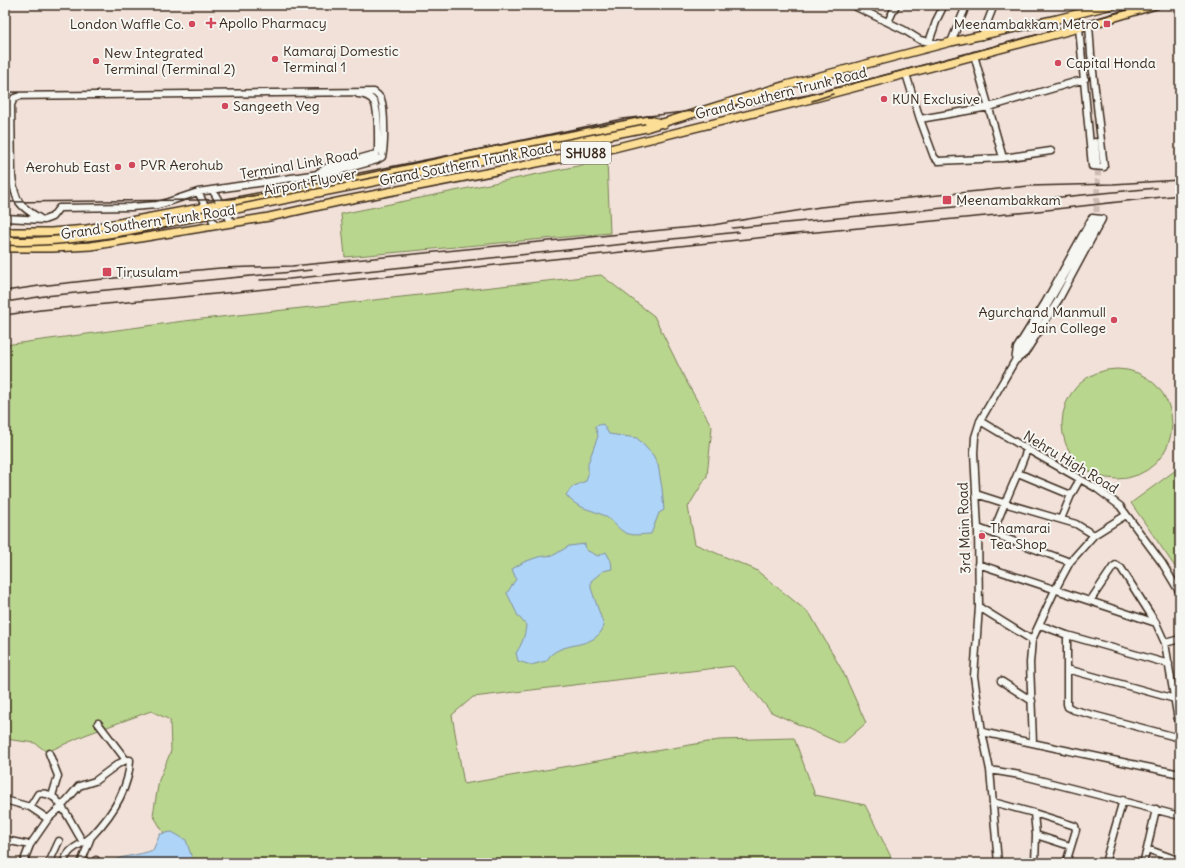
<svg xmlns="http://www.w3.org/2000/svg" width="1185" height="868" font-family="Delius,sans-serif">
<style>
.green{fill:#b9d68e;stroke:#7a8056}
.water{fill:#aed4f7;stroke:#8090a0}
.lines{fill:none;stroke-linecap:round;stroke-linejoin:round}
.minor-tunnel{stroke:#cdbcb3;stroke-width:6;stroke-dasharray:6 3;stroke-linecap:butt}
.minor-casing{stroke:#3b2a1e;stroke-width:9}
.major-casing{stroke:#3b2a1e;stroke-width:10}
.minor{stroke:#f6f6f2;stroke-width:6}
.major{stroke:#fcde96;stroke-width:7}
.rail{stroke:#3b2a1e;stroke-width:1.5}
.minor-bridge-casing{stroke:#3b2a1e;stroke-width:9;stroke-linecap:butt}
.major-bridge-casing{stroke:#3b2a1e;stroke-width:10;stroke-linecap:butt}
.minor-bridge{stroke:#f6f6f2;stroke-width:6}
.major-bridge{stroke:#fcde96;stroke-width:7}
.poi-dot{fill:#d1495b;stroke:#f6f6f2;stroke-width:1.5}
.labels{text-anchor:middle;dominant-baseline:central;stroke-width:4;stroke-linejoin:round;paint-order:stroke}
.shield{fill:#f6f6f2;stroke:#73675e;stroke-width:1}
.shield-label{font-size:13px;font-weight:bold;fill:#3b2a1e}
.poi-label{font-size:14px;fill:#3b2a1e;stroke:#f6f6f2;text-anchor:start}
.street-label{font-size:14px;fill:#3b2a1e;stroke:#f6f6f2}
</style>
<rect width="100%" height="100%" fill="#f1e1d8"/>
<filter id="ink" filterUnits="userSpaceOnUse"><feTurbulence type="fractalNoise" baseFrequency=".025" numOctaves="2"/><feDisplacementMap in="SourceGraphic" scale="8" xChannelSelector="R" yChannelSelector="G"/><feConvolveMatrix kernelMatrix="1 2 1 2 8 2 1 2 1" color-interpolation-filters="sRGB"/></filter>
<g filter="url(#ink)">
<path class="green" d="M607,160L610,233L345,257L341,214Z
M601,275L654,316L685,379L712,427L707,476L688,507L695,544L756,570L810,614L843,672L866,723L842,744L771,712L733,666L473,697L452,715L464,784L719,740L794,738L815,795L865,805L894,863H182L153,815L159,780L171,751L170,720L151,711L85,735L47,752L35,743L5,739V345L184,321Z
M1062 424a55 55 0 1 1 110 0a55 55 0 1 1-110 0Z
M1180,467V574L1131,503Z"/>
<path class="water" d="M603,424L609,434L637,438L653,455L658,465L662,488L664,510L659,513L651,534C644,534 636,536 629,534C620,532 616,524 609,519C595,508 580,512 566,495L572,487L586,481L588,474V463L598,436L595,426Z
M585,544L586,550L598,556L606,552L611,561L612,569L603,571L591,581V588L604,626C595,649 568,641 552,654C550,655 548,659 546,661L531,665L518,661L516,653C522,644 525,636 526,625L518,616L507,593L516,579L512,569L524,562L538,557L554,555L569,546Z
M172,832L186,840L191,855L192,863H108C122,855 138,856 153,850L160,834Z"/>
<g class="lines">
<path class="minor-tunnel" d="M1096,221L1098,176L1097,162"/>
<defs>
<path id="minor" d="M852,5L904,30L920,40L941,44
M888,22L896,5
M1079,28L1092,166L1104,167L1091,54L1089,24
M982,36L994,5
M929,42L937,19L944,5
M951,42L964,11
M974,55L1003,158
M906,74L920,119L934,157L938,161L1003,158L1051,151
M5,96L374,92C377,94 379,96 381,99C385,109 385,146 382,157L377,160L338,171L198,192L165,203L157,205L131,207L59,208L52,217L44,220L5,218
M920,119L989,107L1085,79
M1095,142L1097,162
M318,173L326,168L376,154L378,149C378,139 379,111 374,102C371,97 364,94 358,94
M12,176C15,202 19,206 41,219
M213,191L232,223
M198,192L215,225
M1092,218L1102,219L1059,299L1025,353L1015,361L1017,348L1045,303Z
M980,421L1027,449L1096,488L1120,506L1162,563L1180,593
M1018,473L1071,495
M976,494L1004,503L1076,524L1094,535
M1061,519L1071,495L1080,479
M978,528L1070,562
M993,533C1003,505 1017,478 1027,449
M978,564L1156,623
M1090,601L1113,567L1116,565L1121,568L1156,623L1165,643L1180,732
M979,607L1032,640
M1040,625L1067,635L1169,664
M1067,635V704L1068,707L1074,710L1180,738
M1165,643L1180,639
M1067,669L1175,699
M1001,681L1032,701
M98,723L126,760
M982,732L1060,749L1180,774
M1033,743L1030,663L1032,640L1055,590L1070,562L1094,535L1126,515
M49,753L58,776L52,796
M990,770L1020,775L1180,816
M5,800L30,807L48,819
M993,802L1034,813L1075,826L1076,830L1066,863
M30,807L38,794C43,793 49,794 53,797C62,802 76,832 83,842
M1034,813L1036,835L1070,846
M5,840L30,845
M1147,849L1180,861
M23,863L30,845L48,819L61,807L79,786L95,781L118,764L126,760H130C129,790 112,815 92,836C79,848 71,844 63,863
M49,863L59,841
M81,863L91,837
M95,863L96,860
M998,863L990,770L982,732L974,676L979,607L978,528L974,453L975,437L980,421L1096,221
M1035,863L1036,835
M1105,863L1123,800
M1143,863L1147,849L1156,809"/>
<path id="major" d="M646,128L786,85L951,42L1057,19L1112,5
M5,232H51L87,229L280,193L649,120L664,124
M5,248H52L91,246L269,217L342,201L614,148L811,99L1079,28L1156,5"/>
</defs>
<use href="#minor" class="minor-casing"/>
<use href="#major" class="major-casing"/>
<use href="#minor" class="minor"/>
<use href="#major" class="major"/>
<path class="rail" d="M812,101L833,94
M5,202L200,200L231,199L279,192L622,119L764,103L808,95L973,52L1146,5
M732,228L1156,188
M260,280L289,279L739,232
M5,291L39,286L94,280L220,268L292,266L713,225L820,207L1029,186L1113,184L1180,180
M5,302L45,296L312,270
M5,315L41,310L237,292L785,235L1029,212L1180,195"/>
<defs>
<path id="minor-bridge" d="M12,176L11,105L14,98L20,96"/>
<path id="major-bridge" d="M5,241C46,243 86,238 126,231L646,128"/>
</defs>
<use href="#minor-bridge" class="minor-bridge-casing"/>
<use href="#major-bridge" class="major-bridge-casing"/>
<use href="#minor-bridge" class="minor-bridge"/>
<use href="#major-bridge" class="major-bridge"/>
</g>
</g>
<g class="poi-dot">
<path d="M209 17h4v4h4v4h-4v4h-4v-4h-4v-4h4z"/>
<circle cx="192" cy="24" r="4"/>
<rect x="1103" y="20" width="8" height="8" rx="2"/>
<circle cx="275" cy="59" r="4"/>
<circle cx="96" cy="61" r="4"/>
<circle cx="1058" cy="63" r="4"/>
<circle cx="884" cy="99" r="4"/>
<circle cx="225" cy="106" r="4"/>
<circle cx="132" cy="165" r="4"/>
<circle cx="118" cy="167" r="4"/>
<rect x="942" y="195" width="10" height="10" rx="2"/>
<rect x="102" y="267" width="10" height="10" rx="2"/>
<circle cx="1114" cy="320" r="4"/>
<circle cx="982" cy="536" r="4"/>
</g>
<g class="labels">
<rect class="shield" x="561" y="142" width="50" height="22" rx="3"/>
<g class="shield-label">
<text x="586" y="153">SHU88</text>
</g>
<g class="poi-label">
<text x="219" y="23">Apollo Pharmacy</text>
<text x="184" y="24" text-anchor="end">London Waffle Co.</text>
<text x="1099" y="24" text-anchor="end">Meenambakkam Metro</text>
<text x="283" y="51">Kamaraj Domestic<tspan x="283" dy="16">Terminal 1</tspan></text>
<text x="104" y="53">New Integrated<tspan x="104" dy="16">Terminal (Terminal 2)</tspan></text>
<text x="1066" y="63">Capital Honda</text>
<text x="892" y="99">KUN Exclusive</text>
<text x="233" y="106">Sangeeth Veg</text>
<text x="140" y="165">PVR Aerohub</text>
<text x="110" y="167" text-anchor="end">Aerohub East</text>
<text x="956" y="200">Meenambakkam</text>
<text x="116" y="272">Tirusulam</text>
<text x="1106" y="312" text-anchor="end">Agurchand Manmull<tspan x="1106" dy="16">Jain College</tspan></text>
<text x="990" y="528">Thamarai<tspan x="990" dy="16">Tea Shop</tspan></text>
</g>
<g class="street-label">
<text transform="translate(781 93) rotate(-14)">Grand Southern Trunk Road</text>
<text transform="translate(299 164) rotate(-10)">Terminal Link Road</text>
<text transform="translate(466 164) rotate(-11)">Grand Southern Trunk Road</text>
<text transform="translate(310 182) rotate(-11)">Airport Flyover</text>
<text transform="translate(148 222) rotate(-8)">Grand Southern Trunk Road</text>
<text transform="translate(1071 462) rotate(31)">Nehru High Road</text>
<text transform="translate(964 528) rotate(-92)">3rd Main Road</text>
</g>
</g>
<rect width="1185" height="868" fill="none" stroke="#f6f6f2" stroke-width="20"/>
<rect x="10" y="10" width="1165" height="848" fill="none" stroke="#3b2a1e" stroke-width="1.5" filter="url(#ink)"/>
</svg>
